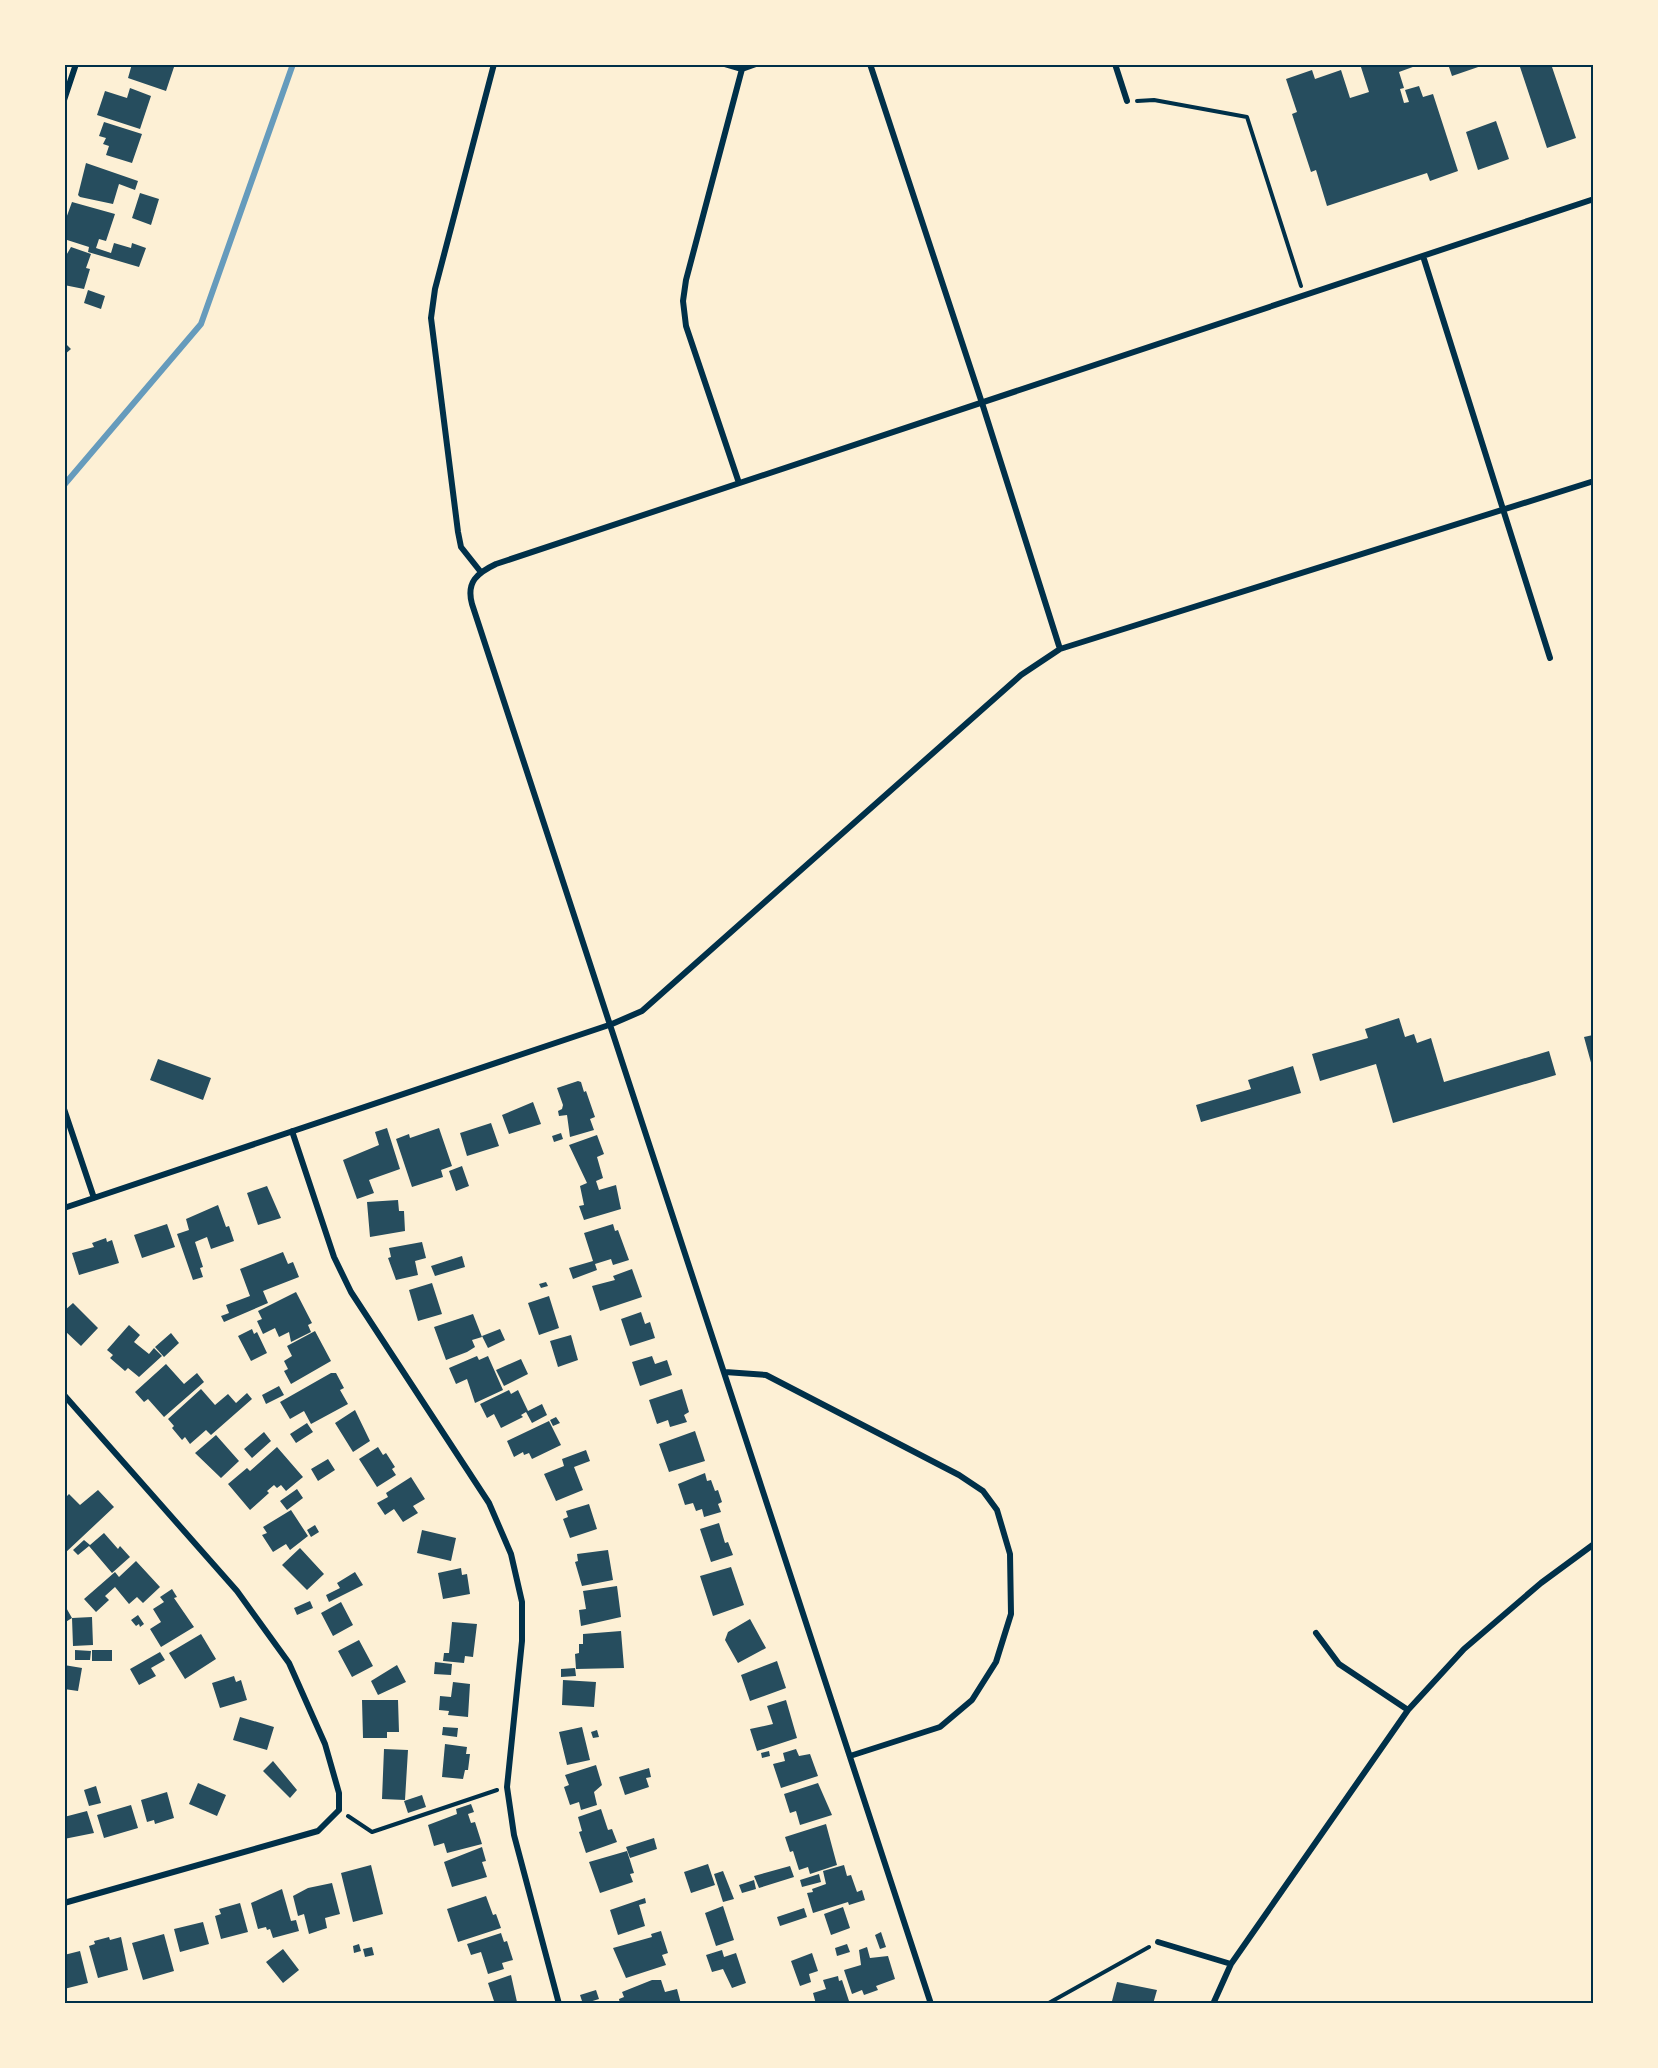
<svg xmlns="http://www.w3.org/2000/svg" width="1658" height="2068" font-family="'Space Grotesk',sans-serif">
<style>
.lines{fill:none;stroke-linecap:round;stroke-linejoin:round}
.stream{stroke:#669bbc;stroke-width:6}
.building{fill:#264d5e}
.path{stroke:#003049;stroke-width:4}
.minor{stroke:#003049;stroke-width:6}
.neatline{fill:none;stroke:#003049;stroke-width:2}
</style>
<rect width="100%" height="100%" fill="#fdf0d5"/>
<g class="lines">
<path class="stream" d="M64,485L201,324L293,64"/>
</g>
<path class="building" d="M132,64H175L166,91L128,78Z
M1360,64H1421L1399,72L1404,88L1400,89L1404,103L1409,102L1405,90L1419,86L1423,97L1433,94L1458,171L1430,181L1427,173L1327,206L1316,170L1311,172L1292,114L1297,112L1286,79L1312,70L1315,79L1341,70L1350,98L1369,92Z
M1448,64H1484V65L1452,76Z
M1519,64H1551L1576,138L1547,148Z
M130,88L151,96L140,129L97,115L105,91L127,98Z
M1496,121L1509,159L1478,170L1466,132Z
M104,122L142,134L132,163L106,155L109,146L103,144L106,138L99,136Z
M86,163L138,181L135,190L119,184L113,204L80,197L78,195Z
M140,193L159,199L151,225L132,218Z
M72,202L115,214L106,241L99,239L96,248L111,253L114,243L131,248L132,243L146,248L139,267L88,252L89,247L64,239V224Z
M71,247L91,254L86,268L90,269L84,289L64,285V259Z
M88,290L105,296L101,309L84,303Z
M64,342L71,349L64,355Z
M1399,1018L1405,1037L1414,1034L1417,1043L1431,1038L1444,1082L1549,1051L1556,1075L1393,1123L1376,1064L1320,1081L1312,1054L1368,1038L1365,1029Z
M1593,1035V1070L1584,1037Z
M158,1059L211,1078L203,1100L150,1080Z
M1293,1066L1301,1093L1201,1122L1196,1105L1251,1089L1248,1080Z
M578,1081L581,1082L584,1092L586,1091L595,1117L590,1119L594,1130L570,1137L567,1115L559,1116L558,1111L562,1109L563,1105L557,1088Z
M533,1102L541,1124L509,1134L502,1115Z
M491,1123L499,1146L467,1156L460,1133Z
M387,1128L400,1169L369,1180L374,1193L357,1199L343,1160L379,1145L375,1132Z
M439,1128L452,1166L441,1170L443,1177L412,1187L396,1139L409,1134L410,1138Z
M561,1133L563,1139L554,1142L552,1136Z
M597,1135L604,1154L597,1157L603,1178L596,1181L599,1190L616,1185L621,1209L584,1220L579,1206L584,1205L580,1186L587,1183L569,1145Z
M462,1166L469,1186L456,1191L449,1171Z
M267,1186L281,1218L258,1225L247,1193Z
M398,1200L399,1211H404L405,1231L370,1237L367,1202Z
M218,1205L226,1227L229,1226L234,1241L211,1249L207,1237L195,1242L203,1267L200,1268L203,1277L193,1280L177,1234L189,1230L186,1219Z
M167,1224L175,1247L142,1258L134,1235Z
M613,1224L615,1231L618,1230L629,1260L613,1265L611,1259L595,1264L597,1270L573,1279L569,1268L593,1261L584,1233Z
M106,1238L107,1242L112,1240L119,1263L79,1275L72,1253L94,1247L92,1243Z
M422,1242L426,1258L415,1261L418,1275L396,1280L388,1258L391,1257L389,1248Z
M283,1252L288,1264L293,1262L299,1277L263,1291L268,1303L224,1322L221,1316L229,1313L226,1305L250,1296L240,1269Z
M462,1256L465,1267L435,1276L431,1266Z
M632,1269L642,1297L600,1311L592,1286L615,1280L613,1276Z
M546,1282L548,1286L541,1288L539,1284Z
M432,1283L442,1314L418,1321L409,1290Z
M296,1292L312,1323L308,1325L311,1332L291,1342L289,1332L279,1337L275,1328L263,1334L257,1321L262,1319L258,1311Z
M549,1296L559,1328L539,1335L528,1303Z
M73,1303L98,1328L81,1346L64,1330V1311Z
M641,1312L645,1324L650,1322L655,1338L630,1346L621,1319Z
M473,1314L482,1337L472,1340L475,1347L467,1352L446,1360L434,1327Z
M129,1325L140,1335L134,1342L149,1354L154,1348L162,1356L139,1377L128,1368L125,1371L110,1358L113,1355L107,1350Z
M252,1329L254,1334L257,1332L267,1353L251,1361L238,1336Z
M500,1329L505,1340L488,1348L482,1336Z
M315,1331L331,1361L291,1384L284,1371L288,1369L284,1361L292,1356L287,1346Z
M171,1333L179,1343L164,1357L155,1347Z
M571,1335L578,1360L558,1367L550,1341Z
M477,1356L479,1360L488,1356L503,1390L475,1403L467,1379L456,1384L449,1368Z
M652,1356L655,1364L667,1360L672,1375L640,1386L632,1362Z
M521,1359L528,1374L504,1386L496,1370Z
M166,1364L184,1384L197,1373L204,1382L164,1417L148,1399L144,1402L135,1392Z
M331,1373H336L344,1388L340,1390L348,1404L311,1424L304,1411L290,1419L280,1402Z
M279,1386L284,1395L266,1404L262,1395Z
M201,1389L215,1405L228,1394L236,1403L247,1393L252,1399L211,1435L206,1430L190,1444L185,1437L182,1440L172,1428L174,1426L168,1419Z
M682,1389L689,1412L684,1415L687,1422L670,1427L668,1420L657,1424L649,1400Z
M509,1390L511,1394L518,1390L528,1411L542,1404L547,1415L532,1423L526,1412L521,1415L523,1417L501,1428L494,1414L487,1418L480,1404Z
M355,1410L370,1441L353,1452L335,1423Z
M556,1417L560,1423L553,1426L550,1420Z
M549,1421L561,1445L532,1459L529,1453L524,1455L523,1452L514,1457L507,1441Z
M307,1423L313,1432L296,1443L290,1434Z
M695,1431L705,1461L669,1472L659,1444Z
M264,1432L271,1441L252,1458L244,1449Z
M216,1435L239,1461L221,1478L195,1453Z
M277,1447L303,1477L286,1491L281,1485L277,1488L274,1485L267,1491L269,1493L250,1510L228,1484L247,1468L250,1471Z
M378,1447L383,1455L386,1453L395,1467L392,1469L396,1475L377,1487L359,1459Z
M586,1450L590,1461L574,1467L583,1490L556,1501L544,1474L564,1466L562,1459Z
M328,1459L335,1470L318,1481L311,1469Z
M705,1473L707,1481L711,1480L715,1491L718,1490L722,1502L718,1504L721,1512L704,1517L702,1509L696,1511L693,1503L685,1505L678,1484Z
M411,1477L425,1499L413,1506L418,1513L403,1522L394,1509L385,1515L377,1503L388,1497L386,1493Z
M297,1489L303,1498L287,1510L280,1501Z
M98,1490L114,1507L64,1554V1499L69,1494L80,1505Z
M589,1504L597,1529L570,1538L563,1519L568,1517L566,1511Z
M291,1510L308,1536L290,1550L286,1544L273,1552L262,1535L267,1533L263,1527Z
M719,1523L725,1543L728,1542L733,1555L711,1562L700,1529Z
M315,1525L319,1532L311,1537L307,1530Z
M422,1530L456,1538L451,1561L417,1553Z
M104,1533L118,1549L120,1546L130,1557L112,1573L89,1546L78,1555L73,1550L84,1540L90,1545Z
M300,1548L324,1574L307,1590L282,1565Z
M608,1550L613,1580L582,1586L575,1562L578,1561L577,1554Z
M136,1561L160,1587L143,1603L137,1597L129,1604L115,1587L105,1596L109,1600L96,1612L84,1599L115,1572L119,1577Z
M731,1567L744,1605L713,1616L700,1576Z
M461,1568L462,1575L467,1574L470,1594L443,1599L438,1573Z
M355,1572L363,1585L329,1602L326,1595L340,1588L337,1583Z
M617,1586L621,1617L581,1626L579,1610L586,1609L583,1591Z
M172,1589L177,1597L174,1598L194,1627L161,1647L150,1629L161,1622L153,1609L164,1602L160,1597Z
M310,1601L313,1608L297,1615L294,1608Z
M341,1602L353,1625L333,1636L321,1613Z
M64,1604L72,1618L92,1617L93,1645L73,1646L72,1618L64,1623Z
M138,1615L144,1624L140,1627L139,1624L136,1626L131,1620Z
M750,1619L766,1648L738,1663L725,1640L728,1632Z
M452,1622L477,1624L473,1657L465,1656L464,1663L443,1661L444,1653H449Z
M621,1631L624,1668L576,1669L575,1654L579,1653V1644H583V1634Z
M201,1634L216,1659L185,1679L169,1653Z
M359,1640L373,1666L352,1677L338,1651Z
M75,1650L91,1651L90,1660H75Z
M92,1650H112V1661H92Z
M160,1652L165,1660L151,1668L156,1676L139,1685L130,1669Z
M777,1661L786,1688L750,1701L741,1675Z
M435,1662L452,1664L451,1675L434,1674Z
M64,1665L82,1668L78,1691L64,1689Z
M397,1665L406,1682L378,1695L371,1681Z
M575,1668L576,1676L561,1677V1669Z
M234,1676L236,1682L241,1680L247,1700L220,1708L212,1683Z
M563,1680L596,1682L594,1707L562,1705Z
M453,1682L470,1684L468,1717L448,1715L449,1711L439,1710L440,1696L451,1697Z
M362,1700H398L399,1732H387V1738H363Z
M786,1700L797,1738L757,1751L750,1729L773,1724L767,1706Z
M240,1717L274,1727L267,1750L233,1740Z
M443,1727L458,1728L457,1737L442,1735Z
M582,1727L590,1760L567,1765L559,1732Z
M597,1730L599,1737L593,1738L591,1732Z
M445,1744L467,1747L466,1754H470L468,1770H465L463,1779L442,1777Z
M384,1749L408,1750L405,1800L382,1799Z
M796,1749L799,1756L810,1754L818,1776L781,1788L773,1764L785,1761L783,1753Z
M769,1751L770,1756L762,1758L761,1753Z
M273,1761L297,1790L290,1798L263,1771Z
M596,1765L602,1785L594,1792L597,1805L581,1810L579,1802L570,1805L564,1787L569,1785L565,1775Z
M649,1768L651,1777L646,1778L649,1787L625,1795L619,1777Z
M198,1783L226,1795L217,1816L189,1804Z
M818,1783L832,1815L800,1825L796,1811L790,1813L784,1794Z
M96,1786L101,1803L89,1806L84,1790Z
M167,1792L174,1818L155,1824L154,1820L147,1822L141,1800Z
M422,1795L426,1807L408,1813L404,1801Z
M471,1804L474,1812L468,1814L471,1823L475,1822L482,1844L447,1853L444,1843L434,1846L428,1825L457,1814L456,1809Z
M131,1805L138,1828L104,1838L97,1815Z
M601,1809L608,1830L612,1829L617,1842L586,1853L579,1832L582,1831L578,1817Z
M87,1811L94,1833L64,1839V1817Z
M826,1824L837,1865L810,1874L808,1867L799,1870L793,1851L790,1852L785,1837Z
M654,1838L657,1849L630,1858L626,1847Z
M482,1847L486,1861L482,1862L487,1877L452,1887L444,1862Z
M627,1851L634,1873L630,1874L633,1882L600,1893L589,1862Z
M708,1864L715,1885L691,1893L684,1872Z
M371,1865L383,1914L353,1922L341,1873Z
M844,1865L847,1876L851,1875L857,1892L862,1890L865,1900L849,1905L848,1902L813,1913L807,1893L813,1892L812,1889L826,1884L823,1871Z
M790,1866L794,1877L759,1888L754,1876Z
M723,1871L734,1899L723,1902L714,1874Z
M819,1874L821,1882L802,1887L800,1880Z
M754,1880L756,1889L742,1893L739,1885Z
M332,1883L340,1914L325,1918L327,1928L309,1934L304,1914L298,1916L293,1896L308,1888Z
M282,1889L291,1921L296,1920L299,1931L273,1938L270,1929L267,1930L266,1927L258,1929L251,1903Z
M486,1896L493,1915L496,1914L501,1928L458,1942L447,1909Z
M645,1898L646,1903L639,1905L645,1926L618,1935L610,1910Z
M240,1903L248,1932L221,1939L215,1916L221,1914L219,1909Z
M723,1906L734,1940L716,1946L705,1913Z
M843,1907L850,1928L831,1935L824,1914Z
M804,1908L807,1917L780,1926L777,1917Z
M203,1922L209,1944L180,1952L174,1929Z
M661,1931L668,1953L662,1955L666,1965L626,1978L613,1948L652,1937L651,1934Z
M881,1932L886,1947L880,1949L875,1935Z
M501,1933L504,1942L507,1941L513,1960L502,1963L504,1969L488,1974L481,1952L471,1955L467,1944Z
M164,1934L174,1971L143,1980L132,1943Z
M109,1937L110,1940L121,1937L128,1970L98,1978L89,1946L95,1944L94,1941Z
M359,1944L361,1951L354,1953L353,1946Z
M847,1944L850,1952L837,1956L835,1948Z
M372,1947L374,1955L365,1957L363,1949Z
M867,1947L870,1958L888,1956L895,1979L876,1986L878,1990L864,1995L862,1990L852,1994L844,1970L861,1965L859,1950Z
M283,1949L299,1970L283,1983L266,1962Z
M722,1950L724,1957L736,1953L746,1983L732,1988L723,1969L712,1972L706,1955Z
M80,1951L88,1983L64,1989V1955Z
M812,1953L818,1971L809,1974L811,1982L800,1986L791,1961Z
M511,1975L517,2002L495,2004L488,1983Z
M838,1976L839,1981L842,1980L850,2004H816L813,1993L826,1989L823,1980Z
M652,1980H661L665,1992L677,1989L681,2004H620L619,1999L624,1997L622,1992Z
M1117,1982L1157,1990L1153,2004H1118L1112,2001Z
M596,1990L599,1999L583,2004L580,1995Z"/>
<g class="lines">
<path class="path" d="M1137,101L1154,100L1247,117L1301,286
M348,1816L372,1832L497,1790
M1047,2004L1149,1947"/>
<path class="minor" d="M725,64L742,69L756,64
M870,64L982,403L1060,649
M1115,64L1127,101
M64,100L76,64
M1423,256L1550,658
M739,483L686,326L683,301L686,280L742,69
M480,571L461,547L458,532L431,318L435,289L494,64
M64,1109L94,1198
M292,1131L334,1257L351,1292L489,1503L511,1554L522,1602V1641L507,1787L514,1835L559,2004
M64,1208L612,1024L642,1011L1021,675L1060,649L1594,481
M725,1372L766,1375L959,1475L983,1491L997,1510L1010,1554L1011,1614L996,1662L972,1700L940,1727L850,1756
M64,1395L237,1591L289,1663L325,1744L339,1793V1810L318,1831L64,1903
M1316,1633L1339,1664L1408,1710
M1158,1942L1231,1964
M931,2004L472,604C466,582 477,573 496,564L1594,199
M1213,2004L1231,1964L1408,1710L1464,1649L1541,1583L1594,1544"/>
</g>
<rect width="1658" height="2068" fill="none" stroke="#fdf0d5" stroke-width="132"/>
<rect x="66" y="66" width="1526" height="1936" class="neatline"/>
</svg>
